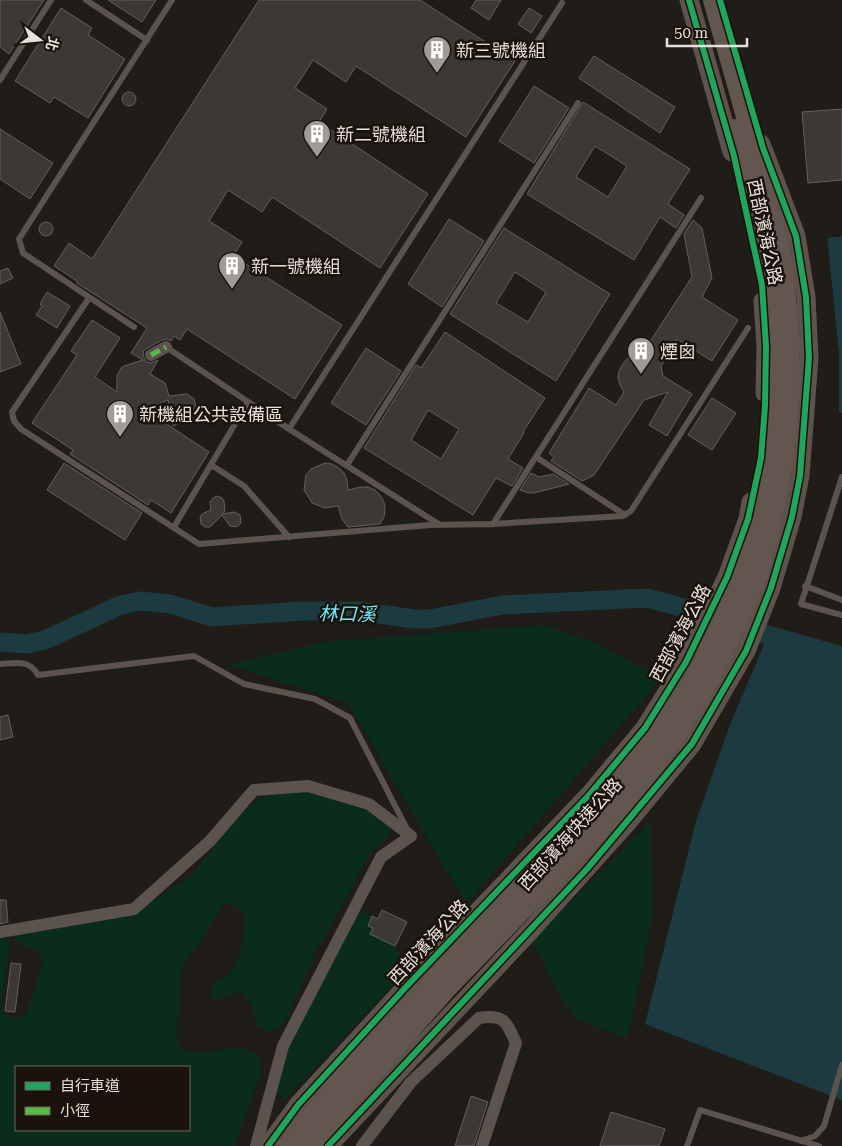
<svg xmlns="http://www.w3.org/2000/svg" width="842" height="1146" font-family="'Roboto Serif','Noto Sans TC',serif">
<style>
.green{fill:#0a2d1b;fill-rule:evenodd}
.water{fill:#1b3b40}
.pier{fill:#201c18}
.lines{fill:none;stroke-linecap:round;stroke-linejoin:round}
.river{stroke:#1b3b40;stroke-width:19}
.building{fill:#3c3836;stroke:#635f5c;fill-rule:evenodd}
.service{stroke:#5c534e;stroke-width:6}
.minor{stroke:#5c534e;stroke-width:12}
.primary{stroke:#5e534c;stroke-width:19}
.trunk{stroke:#62564f;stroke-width:20}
.trunk-bridge{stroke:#62564f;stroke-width:20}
.quiet{stroke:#58b947;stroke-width:5;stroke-dasharray:10 5;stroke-linecap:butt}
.cycleway-casing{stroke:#1b130b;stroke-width:9}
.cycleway{stroke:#20a55d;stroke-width:6}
.labels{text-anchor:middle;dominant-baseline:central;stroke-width:5;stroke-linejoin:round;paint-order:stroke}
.poi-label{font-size:18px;fill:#e6e0db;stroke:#1b130b;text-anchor:start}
.street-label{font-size:18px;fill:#e6e0db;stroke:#1b130b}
.water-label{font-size:19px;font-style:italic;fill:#71e7fb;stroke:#1b130b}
</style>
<rect width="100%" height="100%" fill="#201c18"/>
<path class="green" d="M544,625L600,645L661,679L466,904L348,703L228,665L322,642Z
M294,789L360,802L392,824L391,830L386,839L372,851L362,867L352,889L317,949L288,1016L281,1027L270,1032C251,1027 258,1025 253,1009C251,1003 245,997 241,992H236L217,1000L211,998V992L214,981C218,980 222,979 225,977C242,966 244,932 245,914L237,906L226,903C213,915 209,930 199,945C195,951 188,956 185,962C178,974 181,987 180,1000C180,1011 172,1041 181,1048C199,1063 247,1033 260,1061C261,1064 261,1069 262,1072L234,1146H0V936L8,940L10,945L1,1007L7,1016L18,1019L27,1013L43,963L40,952C30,948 18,945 13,934L136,912L191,876L240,815L266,792ZM16,1067H189V1130H16Z
M650,822L653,912L631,1025L627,1038L577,1019L566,1007L532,941Z
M361,911L372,916L368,926L373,928L370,934L395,946L401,960V976L285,1099L274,1090L280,1060L356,912Z"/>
<path class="water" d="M842,236V413L839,412V355L827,238Z
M772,626L842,646V1100L645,1024L696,821L731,722Z"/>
<path class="pier" d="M842,234V236L827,238L839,355V412L842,413V415L837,412L836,355L825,238L827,235Z
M772,624L842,644V646L772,626Z"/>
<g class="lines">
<path class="river" d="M760,632L767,635
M0,642L27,644L45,640L121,605L140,601L170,604L212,617L302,611H359L414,619H430L502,605L647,598L670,604L702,614"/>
</g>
<path class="building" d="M0,0H44L9,54L0,47Z
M108,0H156L142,22Z
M259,0H420L515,61L466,137L356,66L346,82L313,60L295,88L327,109L319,122L428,194L380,268L272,197L262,212L228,190L209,221L242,242L233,256L342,325L295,399L187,329L180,340L174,336L171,341L167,339L162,340L144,350L143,355L146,362L151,363L158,360L150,374L165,383L169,396L187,394L194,399L196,407L193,416L190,419L173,426L168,400L144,409L209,452L171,513L151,500L148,505L70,454L73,450L32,423L77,355L71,351L92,320L120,338L95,377L117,392V376L121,368L124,366L143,360L131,353L147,328L77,283V281L54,266L69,243L92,259Z
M476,0H501L489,20L471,8Z
M61,8L92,28L88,35L125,59L88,118L54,97L50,103L15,81Z
M529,8L542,16L531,33L518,24Z
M594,56L675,107L660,133L579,78Z
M534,86L569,108L534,163L499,141Z
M122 99a7 7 0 1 1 14 0a7 7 0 1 1-14 0Z
M583,102L690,169L668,204L684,215L676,228L660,217L634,260L527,194ZM595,146L627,166L608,197L576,177Z
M842,109V180L808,183L802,112Z
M0,129L53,163L30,199L0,179Z
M449,219L484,241L442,307L408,284Z
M693,220L702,228L712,278L702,297L738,320L712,361L677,339L661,366L663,376L692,394L667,436L649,425L668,392L644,400L594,475L582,481L551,461L554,457L549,453L589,388L616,405L624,392L620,385L618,378L619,371L623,364L628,358L642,354L692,277L684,234Z
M39 229a7 7 0 1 1 14 0a7 7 0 1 1-14 0Z
M504,228L610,294L556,381L450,314ZM515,272L546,292L528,322L496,303Z
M8,268L13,278L0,284V271Z
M47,292L70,306L57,328L36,315L42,306L40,304Z
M0,312L21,364L0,372Z
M445,332L545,398L523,432L524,433L508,459L523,468L512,486L496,478L473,515L364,448L416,365L421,368ZM428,410L459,429L441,459L411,440Z
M366,348L401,371L366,425L331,403Z
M712,398L736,413L712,450L688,435Z
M64,463L142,513L125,540L47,490Z
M325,463L332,464L339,468L344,473L347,480L348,490L361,487H368L375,490L380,495L384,502L385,509L384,517L380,524L348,527L342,519L338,506L325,508L312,503L304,490L306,475L311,469Z
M531,473L539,477L553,474L569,484L534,493H529L520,490Z
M217,496L222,498L224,501L225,511L223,514L234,512L240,515L241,523L237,527L230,526L222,515L210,527H205L201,524L200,516L204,513L211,510L210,502L213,498Z
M8,715L13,737L0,740V717Z
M0,900H6L8,922L0,924Z
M382,910L407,922L395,946L370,934L373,928L368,926L372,916L378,919Z
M11,963L21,964L15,1012L5,1011Z
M471,1096L488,1102L474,1146H455Z
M611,1112L665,1129L659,1146H600Z"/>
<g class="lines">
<path class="service" d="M86,0L147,40
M0,80L51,0
M89,298L12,412L14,421L21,429L199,544L430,525L493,524L623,516L631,511L748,328
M134,327L23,253L19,239L172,0
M166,347L289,429L562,3
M289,429L440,525
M536,457L625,515
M211,465L244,486L289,537
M347,465L578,103
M842,477L801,604L842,615
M493,524L701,198
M174,527L248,402
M805,586L842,600
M0,664C16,663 29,659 38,675L194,656L244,684L315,699L350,718L407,829
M801,1141L815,1136L824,1126L842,1065
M687,1146L700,1110L819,1146"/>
<path class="minor" d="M151,355L166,347
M0,932L134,909L210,841L254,790L308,786L369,804L411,836L381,857L283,1046L256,1146
M362,1146L411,1082L479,1018C504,1014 506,1021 516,1043L482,1146"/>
<path class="primary" d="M689,0L732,152
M763,301L766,346L765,393
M268,1146L298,1105L406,987L590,794L645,728L686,662L727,577L748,519L751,502
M328,1146L531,930L627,823L692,744L746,651L771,588L792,517L800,476L809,358L806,297L796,236L761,144"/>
<path class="trunk" d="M288,1146L343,1078L601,803
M308,1146L448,987L615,814"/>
<path class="trunk-bridge" d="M601,803C635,762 670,722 696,676C746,587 773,484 775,383C775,369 777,355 776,341C773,300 765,261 756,222C750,191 744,160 735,129
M615,814C633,791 654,767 671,742C700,700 724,655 744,608C748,598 754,587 757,576C790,468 800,360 779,249C775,222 767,195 760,168C745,112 729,56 713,0"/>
<path class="quiet" d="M151,355L166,347"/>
<defs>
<path id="cycleway" d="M268,1146L298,1105L406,987L590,794L645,728L686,662L727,577L748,519L761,458L765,406L766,346L762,285L734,156L689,0
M328,1146L587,869L692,744L746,651L771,588L792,517L800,476L809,358L806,297L796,236L763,148L720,0"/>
</defs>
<use href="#cycleway" class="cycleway-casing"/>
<use href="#cycleway" class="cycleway"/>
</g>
<defs>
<symbol id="building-pin" viewBox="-11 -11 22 30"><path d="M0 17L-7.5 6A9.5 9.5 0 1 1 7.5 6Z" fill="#a19b97" stroke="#1b130b"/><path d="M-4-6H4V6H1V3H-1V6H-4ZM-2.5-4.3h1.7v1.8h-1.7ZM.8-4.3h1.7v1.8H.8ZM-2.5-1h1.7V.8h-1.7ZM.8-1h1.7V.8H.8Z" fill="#fff"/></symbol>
</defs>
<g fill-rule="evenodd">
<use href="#building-pin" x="421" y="34" width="32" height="43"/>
<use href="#building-pin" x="301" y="118" width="32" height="43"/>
<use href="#building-pin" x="216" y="250" width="32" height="43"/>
<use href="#building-pin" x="625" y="335" width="32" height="43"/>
<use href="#building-pin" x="104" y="398" width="32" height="43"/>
</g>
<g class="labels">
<g class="poi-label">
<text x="456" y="50">新三號機組</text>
<text x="336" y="134">新二號機組</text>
<text x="251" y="266">新一號機組</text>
<text x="660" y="351">煙囪</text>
<text x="139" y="414">新機組公共設備區</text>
</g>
<g class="street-label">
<text transform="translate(765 232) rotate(78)">西部濱海公路</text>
<text transform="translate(680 633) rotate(-62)">西部濱海公路</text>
<text transform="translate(570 834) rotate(-48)">西部濱海快速公路</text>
<text transform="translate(428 942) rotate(-47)">西部濱海公路</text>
</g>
<g class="water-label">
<text transform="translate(347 614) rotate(1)">林口溪</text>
</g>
</g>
<rect x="15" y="1066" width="175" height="65" fill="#1b130b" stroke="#6c655e"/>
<rect x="25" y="1082" width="25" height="8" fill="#20a55d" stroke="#6c655e"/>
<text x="60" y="1091" font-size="15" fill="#e6e0db">自行車道</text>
<rect x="25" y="1107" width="25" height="8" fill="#58b947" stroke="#6c655e"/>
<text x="60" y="1116" font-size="15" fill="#e6e0db">小徑</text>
<g transform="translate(40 40) rotate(106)" stroke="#1b130b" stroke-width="4" paint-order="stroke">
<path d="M0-4L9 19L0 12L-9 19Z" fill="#e6e0db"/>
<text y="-8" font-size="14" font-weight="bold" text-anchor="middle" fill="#e6e0db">北</text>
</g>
<path d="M667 38v8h80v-8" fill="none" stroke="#e6e0db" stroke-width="2.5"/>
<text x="674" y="38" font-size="15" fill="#e6e0db" stroke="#1b130b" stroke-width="4" paint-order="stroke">50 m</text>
</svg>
